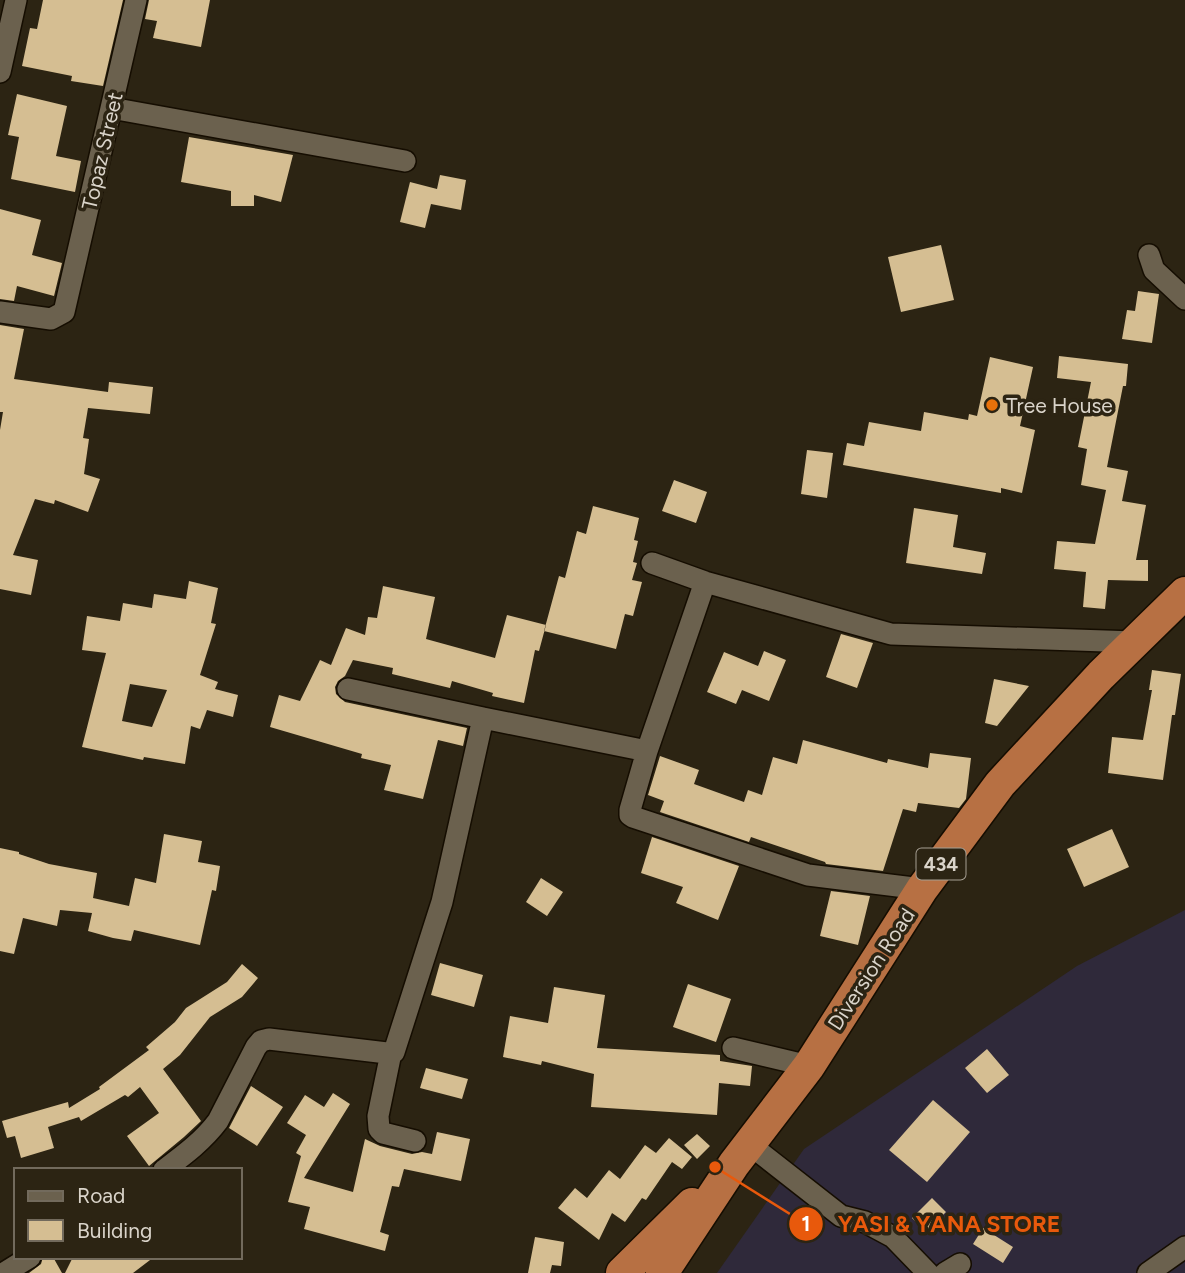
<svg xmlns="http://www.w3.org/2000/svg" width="1185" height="1273" font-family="Figtree,sans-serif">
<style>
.commercial{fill:#2f293a}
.building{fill:#d5be92;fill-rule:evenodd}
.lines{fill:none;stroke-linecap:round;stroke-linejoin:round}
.minor-casing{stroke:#150d01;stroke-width:24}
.highway-casing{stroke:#150d01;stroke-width:35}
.minor{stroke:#6b614e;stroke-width:21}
.highway{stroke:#b77043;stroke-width:32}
.food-dot{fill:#e8710a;stroke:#2c2413;stroke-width:2.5}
.labels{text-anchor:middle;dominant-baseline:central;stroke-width:7;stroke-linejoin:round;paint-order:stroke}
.shield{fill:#2c2413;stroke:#a69f93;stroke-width:2}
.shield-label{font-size:19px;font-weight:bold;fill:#dad4ca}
.street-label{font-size:21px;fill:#dad4ca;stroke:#2c2413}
.poi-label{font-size:21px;fill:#dad4ca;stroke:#2c2413;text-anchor:start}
.leader{fill:none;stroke:#e8590c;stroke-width:2.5}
.callout-dot{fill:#e8590c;stroke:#2c2413;stroke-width:2.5}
.mark-label{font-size:21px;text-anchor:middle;font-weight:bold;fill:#fff}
.callout-label{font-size:23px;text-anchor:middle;font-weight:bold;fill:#e8590c;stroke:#2c2413;stroke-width:7;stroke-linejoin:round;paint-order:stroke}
</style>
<rect width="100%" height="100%" fill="#2c2413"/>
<path class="commercial" d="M1185,910V1273H717L804,1149L1077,966Z"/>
<path class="building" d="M43,0H123L103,86L71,81L72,76L22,66L30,28L37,29Z
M149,0H210L201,47L153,38L157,21L145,19Z
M17,94L67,106L56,156L81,161L75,192L11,179L19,137L8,135Z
M189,137L293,155L281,202L254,195V206H231V191L181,182Z
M440,175L466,180L461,210L431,204L425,228L400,222L410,182L437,189Z
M0,209L41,220L32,255L62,263L54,296L17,286L14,301L0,299Z
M941,245L954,300L901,312L888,257Z
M1138,291L1159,294L1152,343L1122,339L1127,310L1135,311Z
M0,325L24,329L14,379L108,392L109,382L153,387L150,414L88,408L83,438L89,439L84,474L100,479L88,512L55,500L54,504L35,499L13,555L38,560L31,595L0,589V430L3,412H0Z
M1059,356L1128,364L1126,386H1123L1107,467L1128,471L1122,501L1146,505L1136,560H1148V581L1108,580L1105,609L1083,607L1086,572L1054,569L1057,541L1095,544L1106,490L1081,485L1087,449L1078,447L1091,382L1057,378Z
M990,357L1033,367L1020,426L1035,430L1022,493L1001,488V493L843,465L847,443L864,446L869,422L921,431L924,412L968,420L969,414L977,416Z
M807,450L833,453L827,498L801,494Z
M674,480L707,492L696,523L662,511Z
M593,506L639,518L634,540L638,541L633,562L637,563L632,580L642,582L633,616L625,614L616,649L544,631L559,576L565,578L577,531L586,534Z
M914,508L958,515L953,547L986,553L982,574L906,563Z
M189,581L218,588L211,623L216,624L200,675L218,682L215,689L238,695L233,717L207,710L200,729L191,726L185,764L144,757L143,760L82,747L106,653L82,650L87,616L120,621L123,603L152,608L154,594L186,599ZM130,684L167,690L152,727L122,721Z
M383,586L435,597L426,639L495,658L507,615L546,625L539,651L535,650L524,703L492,696L493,693L452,681L450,688L392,674L393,668L353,660L345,676L338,681L335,687L336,694L345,702L467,728L463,746L438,740L423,799L384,790L391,765L361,758L362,754L270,727L279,695L300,701L320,660L331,665L346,628L365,635L368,617L377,618Z
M841,634L873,643L857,688L826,677Z
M764,651L786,660L769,701L742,690L736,704L707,692L724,652L758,666Z
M1152,670L1181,674L1175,715H1172L1163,780L1108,773L1112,737L1143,740L1152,690H1149Z
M994,679L1029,686L997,726L985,723Z
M803,740L887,763L888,759L928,768L930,753L971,758L966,799L959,808L918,803L916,812L903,809L883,871L826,864L825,862L751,837L749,842L660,812L664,801L648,795L660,756L699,770L694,784L744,802L748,790L762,795L773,757L797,764Z
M1112,829L1129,867L1084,887L1067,849Z
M164,834L202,841L198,862L220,866L216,891L212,890L200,945L134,930L131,941L113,938L88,931L92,913L60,910L57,926L23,918L14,954L0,951V848L19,852V854L49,864L97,873L93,898L129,906L135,878L156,883Z
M652,837L739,866L718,920L676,903L683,887L641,873Z
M541,878L563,892L547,916L526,902Z
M831,891L870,896L858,945L820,936Z
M440,963L483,975L474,1007L431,995Z
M242,964L258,978L242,997L210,1017L180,1055L163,1069L201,1121L184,1137L149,1166L127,1136L159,1113L140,1087L128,1097L125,1095L81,1121L79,1117L48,1127L54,1148L21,1158L15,1136L7,1138L2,1121L68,1102L69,1108L100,1089L99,1087L149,1050L146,1047L175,1022L186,1008L227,982Z
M688,984L731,999L716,1042L673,1027Z
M554,987L605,995L597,1048L720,1055V1061L752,1066L750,1086L719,1083L717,1115L591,1107L594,1074L542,1061L541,1065L503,1057L510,1016L548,1023Z
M987,1049L1009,1075L987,1093L965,1068Z
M426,1068L468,1079L462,1099L420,1088Z
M251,1086L283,1107L257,1146L229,1128Z
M333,1093L350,1104L304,1178L353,1192L365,1139L380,1146L412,1154L422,1152L432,1154L437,1132L470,1139L461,1181L404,1169L399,1187L392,1186L380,1232L389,1235L385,1251L304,1229L310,1207L288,1202L301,1156L296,1153L306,1135L287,1123L305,1095L324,1107Z
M933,1100L970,1132L927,1182L889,1150Z
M697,1134L710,1146L697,1159L684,1145Z
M669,1138L692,1157L682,1169L672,1162L646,1200L642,1198L625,1222L612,1213L599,1240L558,1208L575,1188L587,1198L609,1170L620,1179L645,1145L656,1153Z
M932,1198L946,1212L926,1232L912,1218Z
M983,1228L1013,1247L1003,1263L973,1244Z
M535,1237L564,1242L561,1266L552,1265L550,1273H528Z
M43,1257H53L62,1273H29L41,1264Z
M73,1257H154L133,1273H65Z"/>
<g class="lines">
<defs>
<path id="minor" d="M0,72L16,0
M111,108L405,161
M1149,255L1154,270L1185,299
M0,312L51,319L64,312L136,0
M652,563L705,582L891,634L1135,642
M348,689L483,718
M647,751L630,810V815L633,817L808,875L922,889
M733,1048L809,1066
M391,1053L378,1116L379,1129L383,1133L415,1141
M749,1144L841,1216L865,1222L893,1237L928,1273
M164,1170C184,1155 203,1141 218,1121L256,1047L261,1041L269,1039L387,1053L394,1052L442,902L483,718L647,751L705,582
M4,1273L30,1257
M945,1273L960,1264
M1148,1273L1185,1247"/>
<path id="highway" d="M622,1273L692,1204
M662,1273L734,1164L809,1066L922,889L1000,784L1101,675L1185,593"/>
</defs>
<use href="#minor" class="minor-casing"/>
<use href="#highway" class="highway-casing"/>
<use href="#minor" class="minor"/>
<use href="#highway" class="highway"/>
</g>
<circle class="food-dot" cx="992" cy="405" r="7"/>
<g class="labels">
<rect class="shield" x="916.5" y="848.5" width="49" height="31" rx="5"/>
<g class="shield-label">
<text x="941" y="864">434</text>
</g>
<g class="street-label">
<text transform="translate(102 151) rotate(-77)">Topaz Street</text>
<text transform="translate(871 969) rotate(-57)">Diversion Road</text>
</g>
<g class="poi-label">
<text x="1006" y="405">Tree House</text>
</g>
</g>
<path class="leader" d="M715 1167L806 1224"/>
<g class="callout-dot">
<circle cx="715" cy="1167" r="7"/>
<circle cx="806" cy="1224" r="18"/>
</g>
<g class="mark-label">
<text x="806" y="1231">1</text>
</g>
<g class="callout-label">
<text x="949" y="1232">YASI &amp; YANA STORE</text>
</g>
<rect x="14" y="1168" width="228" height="91" fill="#2c2413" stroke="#726a5c" stroke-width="2"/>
<rect x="28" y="1191" width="35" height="10" fill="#6b614e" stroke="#726a5c" stroke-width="2"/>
<text x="77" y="1203" font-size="21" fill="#dad4ca">Road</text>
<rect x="28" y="1220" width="35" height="21" fill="#d5be92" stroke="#726a5c" stroke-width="2"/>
<text x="77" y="1238" font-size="21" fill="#dad4ca">Building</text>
</svg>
